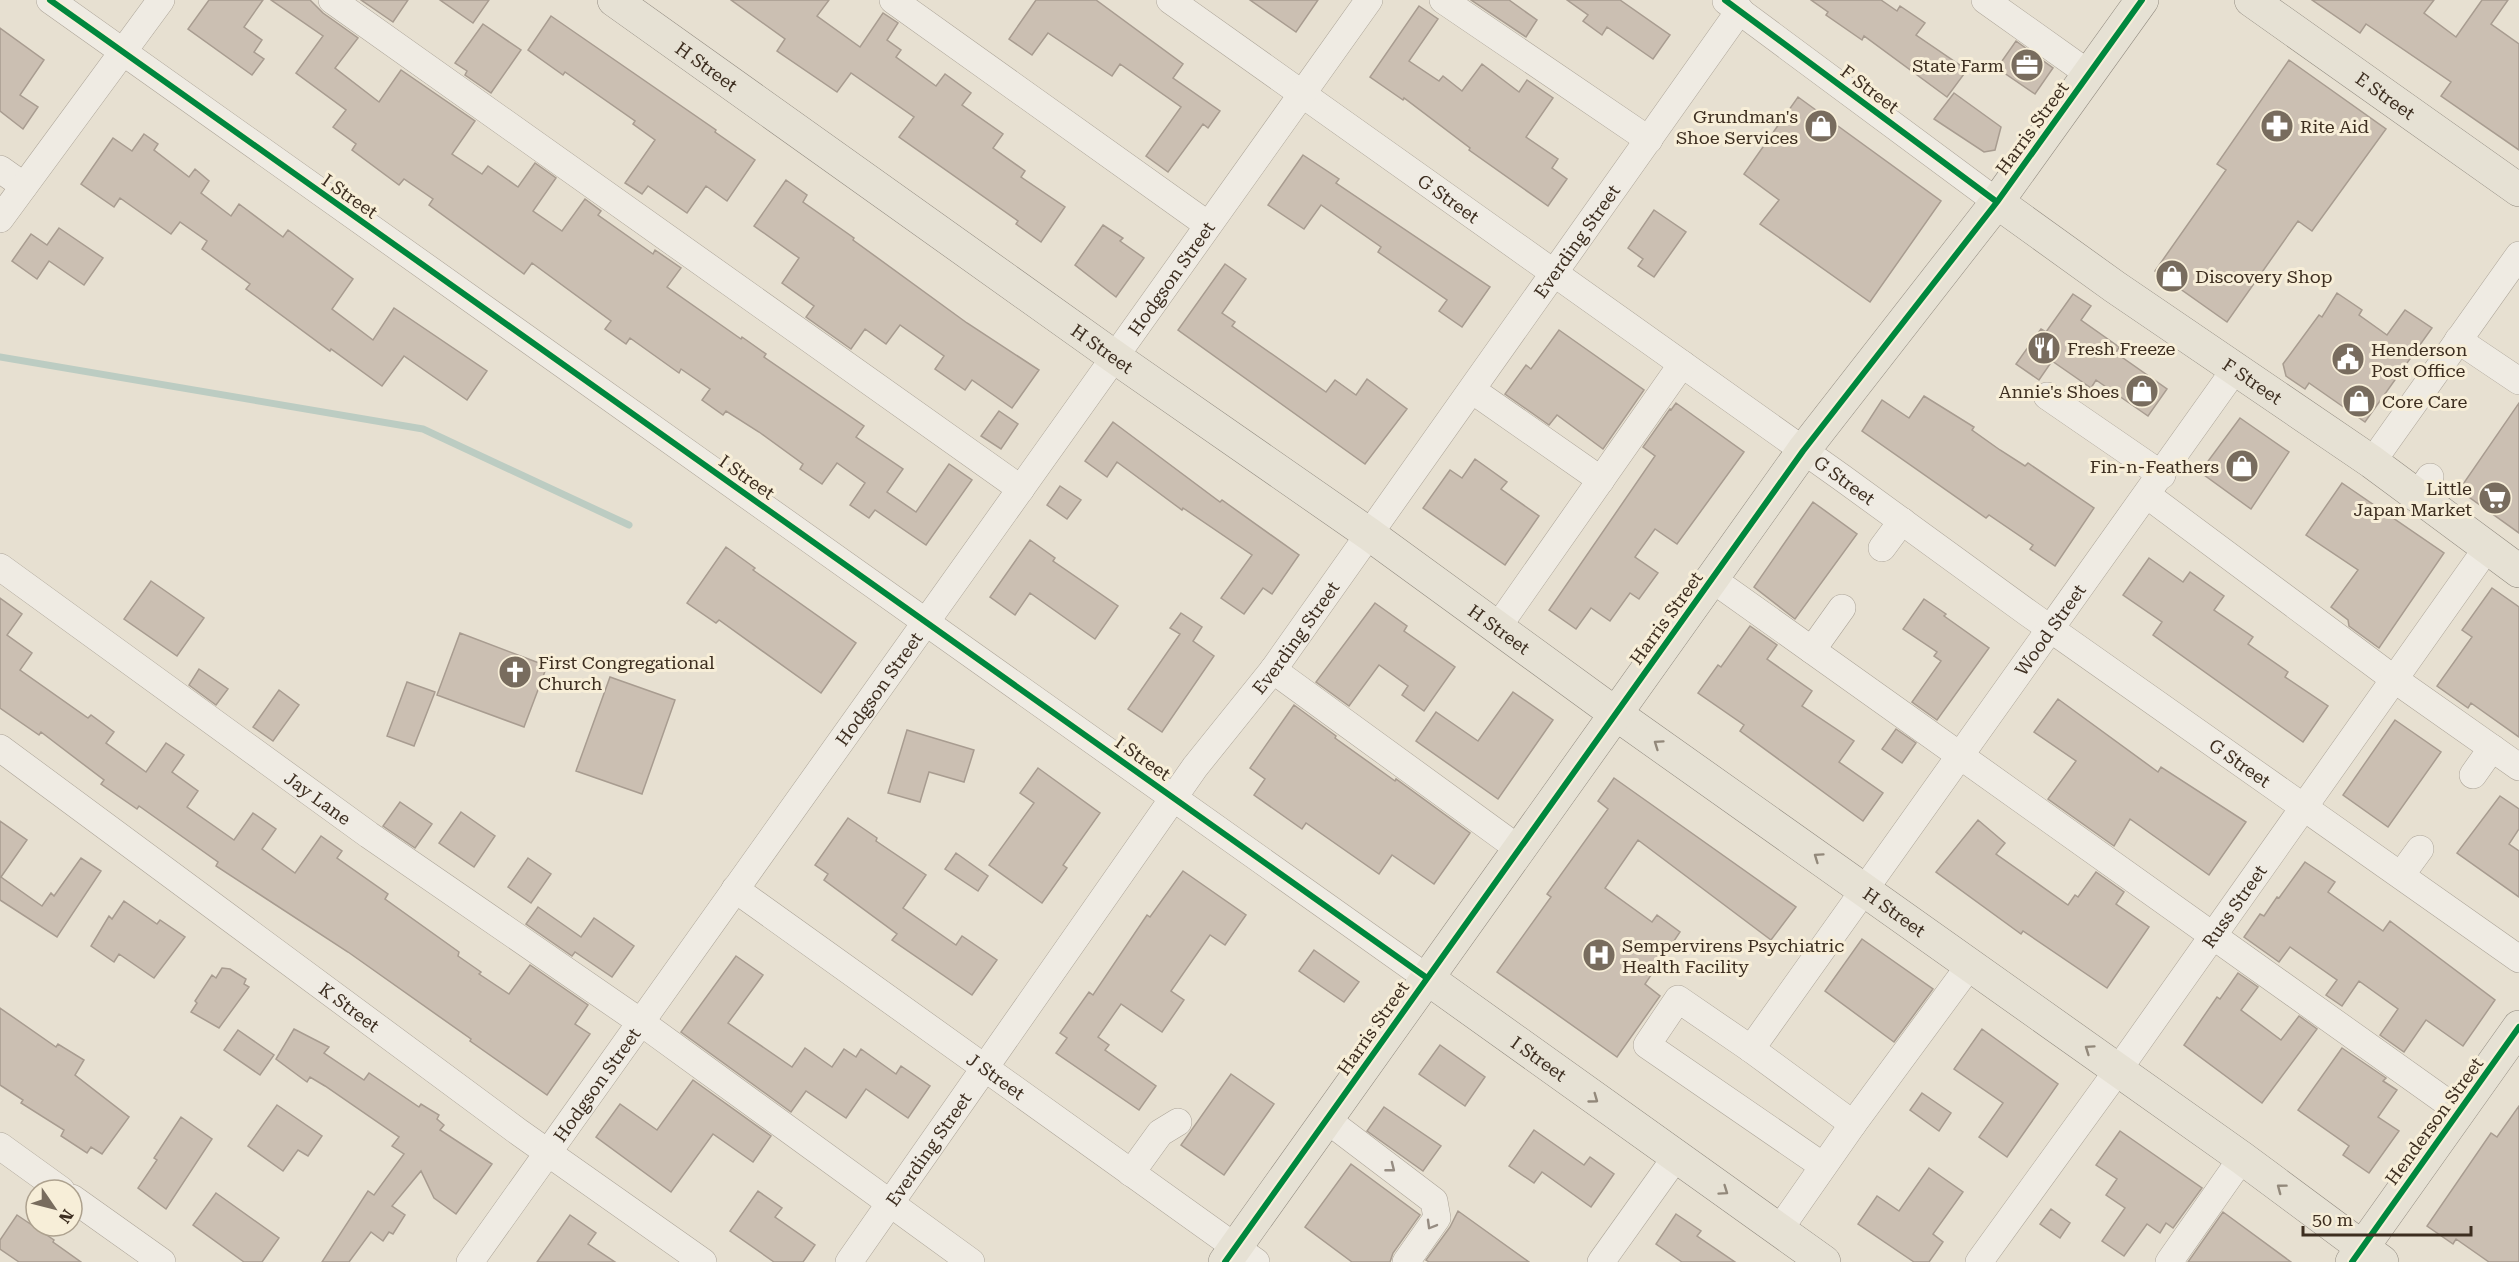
<svg xmlns="http://www.w3.org/2000/svg" width="2519" height="1262" font-family="'Roboto Serif',serif">
<style>
.lines{fill:none;stroke-linecap:round;stroke-linejoin:round}
.stream{stroke:#bcccc2;stroke-width:7}
.building{fill:#cbbfb2;stroke:#a89c90;stroke-width:1.5}
.minor-casing{stroke:#ada599;stroke-width:28}
.major-casing{stroke:#928b80;stroke-width:34}
.minor{stroke:#efebe3;stroke-width:27}
.major{stroke:#e6e1d4;stroke-width:33}
.cycleway-casing{stroke:#f7eed8;stroke-width:10}
.cycleway{stroke:#00873e;stroke-width:6}
.oneway{stroke:#92887a}
.oneway2{stroke:#968c82}
.labels{text-anchor:middle;dominant-baseline:central;stroke-width:6;stroke-linejoin:round;paint-order:stroke}
.poi-label{font-size:18px;fill:#3d2e20;stroke:#f7eed8;text-anchor:start}
.street-label{font-size:18px;fill:#3d2e20;stroke:#f7eed8}
</style>
<rect width="100%" height="100%" fill="#e7e0d1"/>
<g class="lines">
<path class="stream" d="M0,357L423,429L629,525"/>
</g>
<path class="building" d="M209,0H263L244,27L262,40L254,52L264,59L252,75L188,29Z
M271,0H310L323,13L358,38L335,68L379,102L401,70L475,121L452,154L482,174L488,166L518,187L535,163L556,178L533,211L562,231L585,199L601,211L598,215L653,254L655,250L681,268L667,287L741,339L742,337L766,354L764,357L864,426L856,437L903,469L887,492L916,512L949,464L972,480L926,545L875,510L869,518L850,505L865,483L837,463L822,484L800,469L803,464L759,432L726,411L723,415L702,400L710,389L681,369L679,373L630,338L626,344L605,329L611,321L532,263L524,274L429,205L433,199L404,179L399,185L352,150L356,144L333,127L346,110L296,73L323,36Z
M361,0H408L393,22Z
M440,0H489L473,23Z
M731,0H829L817,16L860,47L883,13L898,23L887,40L901,50L896,57L936,86L945,74L971,93L962,105L1003,134L993,148L1025,171L1021,177L1065,207L1041,242L1016,224L1018,221L899,137L914,117L851,73L837,92L777,51L785,39Z
M1036,0H1096L1183,64L1173,78L1220,111L1208,128L1203,124L1168,172L1146,156L1181,107L1120,64L1112,76L1048,33L1032,55L1009,39Z
M1250,0H1318L1296,32Z
M1471,0H1509L1537,20L1526,37Z
M1567,0H1620L1670,35L1653,59L1607,27L1602,35L1583,21L1588,15Z
M1811,0H1881L1897,11L1900,6L1925,23L1916,35L1967,70L1947,97L1864,36L1862,40L1826,15L1828,12Z
M2312,0H2434L2424,13L2456,37L2482,0H2508L2491,24L2519,44V150L2441,96L2451,82L2366,24L2360,33Z
M1419,6L1438,19L1409,61L1439,81L1443,76L1462,91L1482,64L1519,92L1527,80L1553,98L1526,137L1558,159L1552,168L1567,179L1548,206L1469,150L1470,148L1404,98L1403,100L1370,77Z
M551,16L716,130L715,132L755,160L727,201L706,186L687,213L648,186L642,194L625,183L655,140L633,124L635,121L565,72L563,75L528,50Z
M483,24L521,50L491,93L465,75L467,71L455,63Z
M0,28L44,60L20,95L38,107L23,129L0,111Z
M2016,41L2053,68L2035,94L1997,68Z
M2289,60L2386,129L2312,231L2298,221L2227,322L2155,271L2226,170L2217,164Z
M1954,93L2001,127L1995,150L1984,152L1934,119Z
M1798,97L1941,201L1870,302L1760,224L1779,200L1744,174Z
M144,134L158,144L154,150L189,177L195,169L209,181L201,193L231,216L239,204L283,237L288,230L353,279L332,309L373,340L394,308L487,371L467,400L404,356L382,386L331,349L330,351L246,289L250,284L202,249L207,241L180,222L171,234L120,198L114,207L81,184L113,138L132,151Z
M1303,155L1339,179L1336,183L1490,287L1462,327L1439,311L1447,300L1378,252L1381,247L1321,205L1304,229L1268,205Z
M786,180L807,195L803,202L854,238L853,240L967,323L1039,370L1012,408L972,380L965,390L935,369L944,356L900,325L886,344L865,329L851,349L806,317L814,306L782,283L799,258L754,226Z
M1654,210L1686,232L1654,277L1638,266L1643,259L1628,248Z
M1103,225L1123,238L1120,241L1144,258L1116,297L1075,265Z
M59,228L103,258L84,285L49,261L37,279L12,261L31,234L47,245Z
M1225,264L1246,279L1222,313L1235,322L1232,326L1326,392L1335,380L1356,395L1367,379L1407,409L1365,464L1178,330Z
M2337,293L2362,310L2359,315L2387,335L2405,310L2432,328L2365,422L2309,383L2305,389L2286,376L2283,364L2319,315L2322,317Z
M2073,294L2091,306L2081,320L2119,347L2116,353L2167,389L2148,416L2096,380L2091,388L2052,361L2039,380L2016,364L2041,329L2046,332Z
M1559,330L1644,390L1603,449L1557,415L1549,425L1505,394L1526,365L1531,369Z
M1924,396L1974,427L1972,430L2000,450L2025,466L2028,463L2094,508L2055,566L2030,549L2033,545L1989,515L1986,518L1862,431L1882,400L1909,418Z
M1676,403L1744,452L1677,544L1655,529L1635,557L1658,573L1639,599L1630,593L1610,621L1591,608L1576,629L1549,610L1655,456L1643,447L1670,409L1671,410Z
M2519,403V533L2459,490Z
M999,411L1018,424L1001,449L981,436Z
M2240,418L2289,452L2251,509L2200,472Z
M1113,422L1220,502L1222,500L1299,555L1272,594L1263,588L1244,614L1221,598L1252,555L1183,508L1182,510L1117,462L1107,477L1085,461Z
M1475,459L1507,482L1501,489L1539,516L1505,565L1423,508L1450,470L1462,478Z
M2342,483L2444,553L2379,648L2349,626L2348,620L2331,607L2358,570L2306,535Z
M1060,486L1081,500L1067,519L1047,505Z
M1813,502L1857,534L1795,619L1754,587Z
M1030,540L1055,558L1053,561L1118,606L1095,639L1030,593L1015,615L990,597Z
M726,547L755,568L753,570L856,643L821,693L719,620L716,623L687,603Z
M2149,558L2183,582L2190,572L2224,596L2214,610L2253,637L2248,644L2288,672L2285,677L2328,706L2303,742L2153,635L2162,622L2123,595Z
M151,581L204,618L177,656L124,619Z
M2492,588L2519,607V737L2471,703L2468,708L2437,686L2472,637L2462,630Z
M0,598L22,614L7,635L32,653L20,670L88,718L91,715L114,732L106,743L146,772L166,743L184,755L172,772L198,791L187,807L234,840L253,813L276,829L262,849L295,873L321,836L342,851L337,858L388,894L385,899L459,952L458,956L481,972L479,974L509,994L530,965L588,1005L575,1024L590,1034L547,1095L470,1041L471,1039L348,952L216,866L218,862L139,806L137,809L101,784L104,780L41,732L39,735L0,708Z
M1924,599L1946,614L1944,616L1989,648L1937,720L1912,702L1941,661L1934,656L1937,652L1903,629Z
M1375,603L1407,626L1404,631L1455,667L1424,711L1402,695L1408,686L1379,665L1349,706L1316,682Z
M1181,613L1202,627L1193,641L1214,656L1162,732L1128,709L1180,634L1170,628Z
M1750,626L1777,645L1767,659L1812,691L1802,706L1854,741L1839,762L1883,793L1863,821L1740,731L1744,725L1698,693L1718,665L1721,667Z
M460,633L547,666L524,727L437,695Z
M199,669L228,689L216,705L189,685Z
M610,677L675,700L642,794L576,771Z
M407,682L435,692L414,746L387,736Z
M279,690L299,705L273,741L253,727Z
M1513,692L1553,720L1498,799L1416,741L1436,712L1478,741Z
M2058,699L2158,772L2161,767L2246,822L2209,875L2130,819L2114,846L2048,799L2076,761L2034,732Z
M1294,705L1336,736L1335,738L1395,781L1396,779L1470,833L1434,884L1392,855L1379,874L1306,823L1302,829L1254,795L1265,779L1250,768Z
M2395,720L2441,752L2388,827L2343,795Z
M1896,729L1916,743L1902,763L1882,749Z
M907,730L974,750L964,782L929,772L920,802L888,793Z
M1038,768L1100,813L1063,865L1067,868L1042,903L989,865L1034,803L1020,793Z
M1614,778L1796,907L1771,940L1638,840L1605,888L1652,922L1657,915L1680,932L1645,984L1660,996L1617,1057L1497,972L1551,897L1547,894L1608,809L1598,801Z
M2500,796L2519,809V829L2509,844L2519,851V897L2457,853Z
M400,802L432,824L415,848L383,826Z
M461,812L495,836L474,867L439,843Z
M848,818L877,838L876,841L926,875L903,908L956,945L962,936L997,960L972,995L892,940L897,934L824,880L828,874L815,865Z
M1978,820L2005,843L1996,854L2068,905L2075,895L2078,897L2096,872L2124,892L2116,904L2149,927L2107,988L2023,931L2021,934L1936,872Z
M0,821L27,840L1,877L42,906L51,893L54,896L81,858L101,871L57,937L0,900Z
M956,853L988,876L978,891L945,869Z
M528,858L551,874L531,903L508,887Z
M2305,862L2335,882L2328,892L2383,931L2390,921L2495,1000L2463,1046L2426,1020L2404,1052L2380,1035L2398,1009L2359,981L2342,1006L2326,995L2337,980L2290,947L2279,962L2244,937L2260,914L2264,916L2277,897L2279,898Z
M1183,871L1246,915L1225,945L1210,935L1171,991L1184,1000L1162,1032L1121,1004L1098,1037L1109,1045L1105,1050L1156,1086L1139,1110L1056,1053L1067,1038L1060,1033L1089,992L1093,995L1147,915L1150,917Z
M124,901L157,924L160,920L185,937L154,978L119,954L114,962L91,946L109,916L112,919Z
M538,907L581,937L594,918L634,946L612,977L575,952L572,956L526,924Z
M1862,939L1933,989L1894,1042L1825,991Z
M1314,950L1359,982L1344,1002L1299,971Z
M736,956L763,975L728,1023L792,1067L805,1048L832,1067L844,1049L856,1057L861,1049L896,1074L901,1066L930,1086L908,1118L866,1089L846,1118L806,1091L791,1112L681,1032Z
M222,968L230,969L246,979L244,984L249,987L219,1028L191,1012L197,1003L195,1001L212,975L216,978Z
M2238,973L2258,987L2241,1010L2281,1040L2299,1016L2317,1029L2262,1103L2184,1045L2217,997L2220,999Z
M0,1008L56,1047L58,1044L84,1060L75,1075L129,1117L102,1154L91,1147L87,1153L61,1136L64,1130L21,1103L23,1100L0,1085Z
M294,1029L329,1047L324,1053L364,1080L369,1073L419,1107L421,1104L439,1115L437,1119L444,1125L440,1130L492,1164L456,1214L434,1198L421,1171L392,1206L405,1215L393,1234L389,1232L383,1241L371,1232L349,1262H322L368,1191L374,1195L404,1154L392,1146L399,1137L325,1086L310,1077L307,1082L276,1059Z
M1982,1029L2058,1084L2007,1157L1979,1137L2003,1103L1954,1069Z
M238,1030L274,1055L260,1075L224,1050Z
M1440,1045L1485,1077L1465,1106L1419,1074Z
M2342,1048L2386,1078L2383,1081L2397,1090L2378,1117L2399,1131L2369,1173L2343,1155L2349,1146L2298,1110Z
M1231,1074L1274,1104L1224,1175L1181,1145Z
M693,1080L771,1136L753,1162L713,1134L671,1192L596,1137L620,1104L657,1130Z
M1922,1093L1951,1113L1939,1131L1910,1110Z
M277,1105L322,1136L308,1156L298,1150L283,1171L248,1146Z
M2519,1106V1262H2489L2456,1239L2453,1244L2427,1226L2491,1133L2497,1137Z
M1384,1107L1441,1146L1423,1171L1367,1131Z
M181,1117L212,1139L166,1209L138,1188L157,1160L154,1158Z
M1534,1130L1584,1165L1590,1157L1614,1174L1591,1207L1542,1172L1534,1183L1509,1166Z
M2120,1131L2202,1188L2173,1228L2166,1223L2160,1233L2147,1224L2124,1256L2102,1241L2125,1208L2106,1195L2117,1179L2096,1165Z
M1351,1164L1420,1215L1393,1253L1390,1262H1352L1305,1227Z
M1929,1168L1963,1192L1933,1234L1943,1242L1929,1262H1914L1858,1224L1877,1196L1899,1211Z
M758,1191L782,1208L775,1217L815,1245L803,1262H774L730,1231Z
M216,1193L279,1238L262,1262H244L193,1225Z
M2051,1209L2070,1223L2060,1238L2040,1224Z
M1458,1211L1529,1262H1429L1426,1260L1450,1227Z
M2223,1212L2291,1262H2188Z
M1676,1214L1701,1231L1697,1236L1735,1262H1682L1656,1244Z
M17,1215L54,1240L53,1242L81,1262H19L0,1249V1240Z
M570,1215L596,1233L588,1244L615,1262H537Z"/>
<g class="lines">
<defs>
<g id="minor">
<path d="M50,0L1427,978"/>
<path d="M332,0L1021,489"/>
<path d="M893,0L1208,225"/>
<path id="s1" d="M1170,0L1841,477L2028,613L2519,959"/>
<path d="M1443,0L1649,140"/>
<path d="M1985,0L2089,74"/>
<path d="M1726,1L1997,202"/>
<path d="M0,169L24,186"/>
<path d="M0,219L161,0"/>
<path d="M2458,340L2519,381"/>
<path d="M1472,390L1601,480"/>
<path d="M2047,396L2162,475"/>
<path d="M2372,462L2519,255"/>
<path d="M2147,495L2394,679L2519,767"/>
<path d="M2417,496L2430,477"/>
<path d="M1882,548L1902,521"/>
<path id="s2" d="M0,567L369,835L642,1023L971,1262"/>
<path d="M1712,579L2459,1111"/>
<path d="M1497,628L1682,364"/>
<path d="M1812,650L1842,608"/>
<path d="M1273,670L1519,849"/>
<path id="s3" d="M0,748L520,1133L703,1262"/>
<path d="M2473,775L2492,748"/>
<path d="M2401,875L2420,849"/>
<path id="s4" d="M735,889L1256,1262"/>
<path d="M1751,1049L1678,999L1647,1045L1823,1166"/>
<path d="M1326,1119L1434,1201L1437,1218L1406,1262"/>
<path d="M1853,1124L1970,965"/>
<path d="M0,1146L61,1190"/>
<path d="M1131,1173L1160,1133L1178,1122"/>
<path d="M72,1198L162,1262"/>
<path id="s5" d="M1779,1230L1853,1124L1751,1049L2236,368"/>
<path id="s6" d="M470,1262L1369,0"/>
<path id="s7" d="M849,1262L1195,767L1273,670L1740,10"/>
<path d="M1601,1262L1676,1157"/>
<path id="s8" d="M1979,1262L2118,1070L2487,548"/>
<path d="M2169,1262L2242,1158"/>
</g>
<g id="major">
<path id="s9" d="M614,0L1116,358L1369,534L1616,714L2242,1158L2382,1262"/>
<path id="s10" d="M2251,0L2519,190"/>
<path id="s11" d="M1997,202L2115,287L2372,462L2519,571"/>
<path id="s12" d="M1427,978L1824,1262"/>
<path d="M1225,1262L1803,451L1997,202L2142,0"/>
<path d="M2352,1262L2519,1027"/>
</g>
</defs>
<use href="#minor" class="minor-casing"/>
<use href="#major" class="major-casing"/>
<use href="#minor" class="minor"/>
<use href="#major" class="major"/>
<defs>
<path id="cycleway" d="M50,0L1427,978
M1725,0L1997,202
M1225,1262L1803,451L1997,202L2142,0
M2352,1262L2519,1027"/>
</defs>
<use href="#cycleway" class="cycleway-casing"/>
<use href="#cycleway" class="cycleway"/>
</g>
<defs><path id="oneway-chevron" d="M-2-3.5L2.5 0L-2 3.5" fill="none" stroke-width="1.6" stroke-linecap="round" stroke-linejoin="round" transform="scale(1.5)"/></defs>
<g class="oneway">
<use href="#oneway-chevron" transform="translate(1658 744) rotate(-145)"/>
<use href="#oneway-chevron" transform="translate(1818 857) rotate(-145)"/>
<use href="#oneway-chevron" transform="translate(2089 1049) rotate(-145)"/>
<use href="#oneway-chevron" transform="translate(1594 1099) rotate(36)"/>
<use href="#oneway-chevron" transform="translate(2281 1188) rotate(-143)"/>
<use href="#oneway-chevron" transform="translate(1724 1191) rotate(35)"/>
</g>
<g class="oneway2">
<use href="#oneway-chevron" transform="translate(1391 1168) rotate(38)"/>
<use href="#oneway-chevron" transform="translate(1431 1225) rotate(120)"/>
</g>
<defs>
<symbol id="office-disc" viewBox="-11 -11 22 22"><circle r="9.5" fill="#786c5e" stroke="#f7eed8"/><path d="M-6-3h4V-5.5h4V-3h4V5H-6ZM-1-4.5V-3h2v-1.5ZM-6 0V1H6V0Z" fill="#fff"/></symbol>
<symbol id="shop-disc" viewBox="-11 -11 22 22"><circle r="9.5" fill="#786c5e" stroke="#f7eed8"/><path d="M-5-2.5h2.3a2.7 3.5 0 0 1 5.4 0H5L5.5 6h-11ZM-1.5-2.5h3a1.5 2.3 0 0 0-3 0Z" fill="#fff"/></symbol>
<symbol id="pharmacy-disc" viewBox="-11 -11 22 22"><circle r="9.5" fill="#786c5e" stroke="#f7eed8"/><path d="M-2-6h4v4h4v4h-4v4h-4v-4h-4v-4h4Z" fill="#fff"/></symbol>
<symbol id="restaurant-disc" viewBox="-11 -11 22 22"><circle r="9.5" fill="#786c5e" stroke="#f7eed8"/><path d="M-5-6h1v4h1v-4h1v4h1v-4h1v5L-1.5 .5V6h-2V.5L-5-1ZM5-6V6H3V1.5H1.5Q1.5-4 5-6Z" fill="#fff"/></symbol>
<symbol id="civic-disc" viewBox="-11 -11 22 22"><circle r="9.5" fill="#786c5e" stroke="#f7eed8"/><path d="M-.6-6.5H3V-4.5H.6V-3L4-1V1h2V6H-6V1h2V-1L-.6-3ZM-1.2 2.5V6h2.4V2.5Z" fill="#fff"/></symbol>
<symbol id="supermarket-disc" viewBox="-11 -11 22 22"><circle r="9.5" fill="#786c5e" stroke="#f7eed8"/><path d="M-6-5.5h2.5l.6 2H6L4.5 2H-2.5L-4.4-4H-6ZM-1.5 3.2a1.3 1.3 0 1 0 .1 0ZM3 3.2a1.3 1.3 0 1 0 .1 0Z" fill="#fff"/></symbol>
<symbol id="church-disc" viewBox="-11 -11 22 22"><circle r="9.5" fill="#786c5e" stroke="#f7eed8"/><path d="M-1.2-6h2.4v3.5h3.3v2.4h-3.3V6h-2.4V-.1h-3.3v-2.4h3.3Z" fill="#fff"/></symbol>
<symbol id="hospital-disc" viewBox="-11 -11 22 22"><circle r="9.5" fill="#786c5e" stroke="#f7eed8"/><path d="M-5-5h3v3.5h4V-5h3V5h-3V1.5h-4V5h-3Z" fill="#fff"/></symbol>
</defs>
<g fill-rule="evenodd">
<use href="#office-disc" x="2008" y="46" width="38" height="38"/>
<use href="#shop-disc" x="1802" y="107" width="38" height="38"/>
<use href="#pharmacy-disc" x="2258" y="107" width="38" height="38"/>
<use href="#shop-disc" x="2153" y="257" width="38" height="38"/>
<use href="#restaurant-disc" x="2025" y="329" width="38" height="38"/>
<use href="#civic-disc" x="2329" y="340" width="38" height="38"/>
<use href="#shop-disc" x="2123" y="372" width="38" height="38"/>
<use href="#shop-disc" x="2340" y="382" width="38" height="38"/>
<use href="#shop-disc" x="2223" y="447" width="38" height="38"/>
<use href="#supermarket-disc" x="2476" y="479" width="38" height="38"/>
<use href="#church-disc" x="496" y="653" width="38" height="38"/>
<use href="#hospital-disc" x="1580" y="936" width="38" height="38"/>
</g>
<g class="labels">
<g class="poi-label">
<text x="2004" y="65" text-anchor="end">State Farm</text>
<text x="1798" y="116" text-anchor="end">Grundman's<tspan x="1798" dy="21">Shoe Services</tspan></text>
<text x="2300" y="126">Rite Aid</text>
<text x="2195" y="276">Discovery Shop</text>
<text x="2067" y="348">Fresh Freeze</text>
<text x="2371" y="349">Henderson<tspan x="2371" dy="21">Post Office</tspan></text>
<text x="2119" y="391" text-anchor="end">Annie's Shoes</text>
<text x="2382" y="401">Core Care</text>
<text x="2219" y="466" text-anchor="end">Fin-n-Feathers</text>
<text x="2472" y="488" text-anchor="end">Little<tspan x="2472" dy="21">Japan Market</tspan></text>
<text x="538" y="662">First Congregational<tspan x="538" dy="21">Church</tspan></text>
<text x="1622" y="945">Sempervirens Psychiatric<tspan x="1622" dy="21">Health Facility</tspan></text>
</g>
<g class="street-label">
<text stroke="none"><textPath href="#s9" startOffset="114">H Street</textPath></text>
<text transform="translate(1870 89) rotate(37)">F Street</text>
<text stroke="none"><textPath href="#s10" startOffset="165">E Street</textPath></text>
<text transform="translate(2032 128) rotate(-54)">Harris Street</text>
<text transform="translate(350 196) rotate(35)">I Street</text>
<text stroke="none"><textPath href="#s1" startOffset="342">G Street</textPath></text>
<text stroke="none"><textPath href="#s7" startOffset="1254">Everding Street</textPath></text>
<text stroke="none"><textPath href="#s6" startOffset="1208">Hodgson Street</textPath></text>
<text stroke="none"><textPath href="#s9" startOffset="600">H Street</textPath></text>
<text stroke="none"><textPath href="#s11" startOffset="312">F Street</textPath></text>
<text transform="translate(747 477) rotate(35)">I Street</text>
<text stroke="none"><textPath href="#s1" startOffset="828">G Street</textPath></text>
<text transform="translate(1666 618) rotate(-54)">Harris Street</text>
<text stroke="none"><textPath href="#s9" startOffset="1086">H Street</textPath></text>
<text stroke="none"><textPath href="#s5" startOffset="771">Wood Street</textPath></text>
<text stroke="none"><textPath href="#s7" startOffset="768">Everding Street</textPath></text>
<text stroke="none"><textPath href="#s6" startOffset="704">Hodgson Street</textPath></text>
<text transform="translate(1143 758) rotate(35)">I Street</text>
<text stroke="none"><textPath href="#s1" startOffset="1314">G Street</textPath></text>
<text stroke="none"><textPath href="#s2" startOffset="393">Jay Lane</textPath></text>
<text stroke="none"><textPath href="#s8" startOffset="438">Russ Street</textPath></text>
<text stroke="none"><textPath href="#s9" startOffset="1572">H Street</textPath></text>
<text stroke="none"><textPath href="#s3" startOffset="435">K Street</textPath></text>
<text transform="translate(1373 1028) rotate(-55)">Harris Street</text>
<text stroke="none"><textPath href="#s12" startOffset="138">I Street</textPath></text>
<text stroke="none"><textPath href="#s4" startOffset="321">J Street</textPath></text>
<text stroke="none"><textPath href="#s6" startOffset="218">Hodgson Street</textPath></text>
<text transform="translate(2434 1121) rotate(-54)">Henderson Street</text>
<text stroke="none"><textPath href="#s7" startOffset="138">Everding Street</textPath></text>
</g>
</g>
<g transform="translate(54 1208) rotate(125)"><circle r="28" fill="#f7eed8" stroke="#ada18e" stroke-width="1.5"/>
<path d="M0-4.5L10 22L0 15L-10 22Z" fill="#786c5e"/>
<text y="-9" font-size="16" font-weight="bold" text-anchor="middle" fill="#3d2e20">N</text>
</g>
<path d="M2303 1226v9h168v-9" fill="none" stroke="#3d2e20" stroke-width="3"/>
<text x="2312" y="1226" font-size="18" fill="#3d2e20" stroke="#f7eed8" stroke-width="4.5" paint-order="stroke">50 m</text>
</svg>
